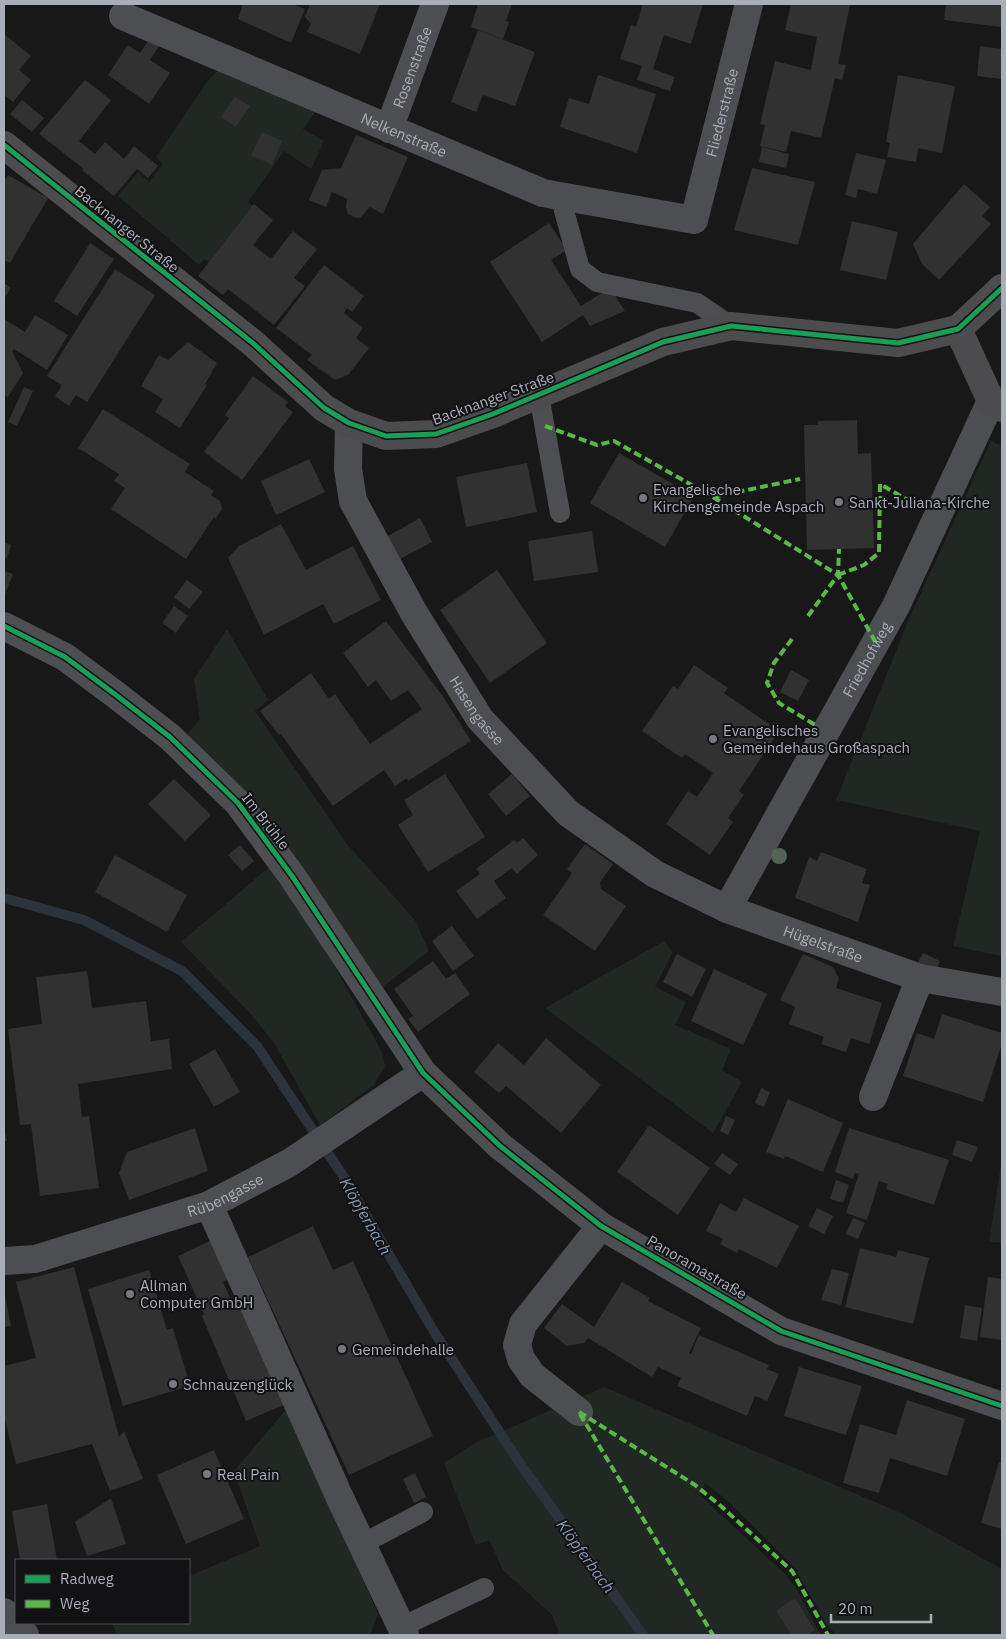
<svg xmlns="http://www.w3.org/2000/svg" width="1006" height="1639" font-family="'IBM Plex Sans',sans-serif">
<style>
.green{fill:#212722}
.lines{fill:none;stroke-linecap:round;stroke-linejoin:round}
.stream{stroke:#2c333a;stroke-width:10}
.building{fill:#313132}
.lane{stroke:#4d4e51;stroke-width:20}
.street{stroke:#4d4e51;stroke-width:28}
.secondary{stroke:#4c4c4f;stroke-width:28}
.quiet{stroke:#58b947;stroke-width:4;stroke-dasharray:8 4;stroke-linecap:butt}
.cycleway-casing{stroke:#121214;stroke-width:8}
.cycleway{stroke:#1a9f57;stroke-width:5}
.tree{fill:#526454}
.poi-dot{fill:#777a80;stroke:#121214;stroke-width:2}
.labels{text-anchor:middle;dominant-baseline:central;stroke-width:4;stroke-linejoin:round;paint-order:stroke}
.street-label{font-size:15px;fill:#aaaeb8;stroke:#121214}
.poi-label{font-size:15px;fill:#aaaeb8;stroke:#121214;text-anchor:start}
.water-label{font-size:16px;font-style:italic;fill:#839bb1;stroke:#121214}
</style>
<rect width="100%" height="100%" fill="#181818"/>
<path class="green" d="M225,64L318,108L303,129L324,141L311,169L284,151L248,202L253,206L209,262L204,259L199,265L118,196L138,172L149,182L163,164L156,157L209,79Z
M991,441L1002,446V956L953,946L980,831L836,800L909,619Z
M227,629L268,700L255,711L347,844L415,920L429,951L389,982L377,995L273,826L231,778L186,736L200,719L194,679Z
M274,863L309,920L382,1052L385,1066L374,1085L320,1125L274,1043L250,1013L181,942Z
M664,941L673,952L655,987L686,1002L675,1025L731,1049L722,1070L742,1082L713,1133L545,1008Z
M1002,1158V1243L989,1242Z
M604,1387L901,1513L1002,1569V1635H836L826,1624L795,1568L729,1502L705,1483L700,1495L786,1575L797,1590L821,1635H560L552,1615L503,1570L489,1540L476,1545L444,1463L475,1443Z
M288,1407L378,1614L370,1635H117L112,1623H189V1576L260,1546L234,1471Z"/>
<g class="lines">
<path class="stream" d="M4,898L84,920L182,971L257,1046L343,1176L433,1330L521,1465L643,1635"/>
</g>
<path class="building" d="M243,4H292L305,9L291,43L238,19Z
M310,4H380L360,54L307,32L311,24L305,17Z
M478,4H512L506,21L509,22L503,39L471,27Z
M643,4H703L691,44L664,35L653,69L675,77L670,91L637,80L642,66L620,59L631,25L636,27Z
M791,4H850L838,64L846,65L842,80L835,78L821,138L791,131L786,152L760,146L765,125L760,124L775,61L811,70L817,37L785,30Z
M946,4H1002V27L944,20Z
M478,30L535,52L515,106L483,95L476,112L451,102Z
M4,34L31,56L19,70L31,80L13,102L4,95Z
M152,35L163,40L150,60L170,73L149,104L108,75L128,45L140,53Z
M980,46L1002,49V79L977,76Z
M598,75L656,94L637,153L560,127L569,98L589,104Z
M898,75L955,86L942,153L918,148L916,162L887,157L890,143L886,142Z
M85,80L111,100L79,141L95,154L105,142L124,159L134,146L158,166L148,178L137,169L114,196L82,170L84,169L39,134Z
M235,97L250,106L236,127L221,117Z
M22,100L44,118L32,132L10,114Z
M262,132L282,141L272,165L251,155Z
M356,135L408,157L383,214L370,207L360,218L354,217L348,214L346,208L347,199L332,192L326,207L309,200L322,170L341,168Z
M762,147L789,154L786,168L759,162Z
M856,153L886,160L877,194L858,189L856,198L845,195Z
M752,168L815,182L798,245L734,230Z
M8,175L48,198L10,263L4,260V181Z
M964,184L990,207L982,216L991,224L939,280L922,264L913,244Z
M254,204L273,220L253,245L271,259L293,231L317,249L294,278L305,286L274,325L228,289L223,295L198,276Z
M852,221L898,232L886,280L840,270Z
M549,223L567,250L551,260L581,306L610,288L625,311L590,326L583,315L542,342L490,262Z
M90,243L114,259L77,316L54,301Z
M324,265L364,296L352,312L347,308L344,313L363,328L356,338L369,348L348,375L335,380L307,360L312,355L276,328Z
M115,269L155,295L87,402L76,395L69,406L55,396L62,385L47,376Z
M4,283L11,288L4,299Z
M35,315L68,335L47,370L14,349L12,351L23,373L8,397L4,395V319L25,332Z
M188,342L217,363L205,384L207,385L180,428L155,412L163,399L141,386L159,355L168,360Z
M253,376L288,402L285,406L293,412L242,480L204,452L229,418L225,415Z
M24,387L33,391L17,426L8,422Z
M103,409L190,464L185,472L214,491L211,495L220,501L222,509L216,518L214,517L186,559L111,509L125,488L114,481L119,474L78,448Z
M857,420L858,454L871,453L874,548L807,550L804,425H818V421Z
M619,453L694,496L665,547L590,503Z
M309,459L325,492L276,515L261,481Z
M527,463L537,512L466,527L456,477Z
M420,518L432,542L400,559L388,536Z
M281,524L306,570L353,546L381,600L334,624L323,604L264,635L228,558L239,546Z
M592,531L598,572L534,581L528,541Z
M4,542L11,545L7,558L4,557Z
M497,570L547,643L490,683L440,610Z
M4,571L13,574L4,597Z
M187,580L203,592L189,609L174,597Z
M174,606L188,616L176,633L162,623Z
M386,621L442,695L471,741L408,781L407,778L395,786L384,770L333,806L281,734L279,735L260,711L311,673L329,699L335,694L370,744L422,709L408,690L391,701L376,680L368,687L343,653Z
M694,665L728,688L724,693L779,731L739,791L744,795L728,818L733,822L710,855L666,824L688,791L697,797L713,773L685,754L682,758L642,731L673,686L678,689Z
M791,670L809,680L798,701L780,692Z
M445,774L485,837L428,872L398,825L413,815L404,800Z
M512,774L530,796L506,816L488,794Z
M174,779L211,815L185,841L148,804Z
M523,838L538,855L517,874L512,868L494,881L506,898L477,919L456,891L480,874L476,869L514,840L517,843Z
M585,844L613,864L600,882L601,889L626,906L595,951L543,915L572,873L567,869Z
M240,845L254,861L242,871L228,855Z
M821,852L867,869L862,883L870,885L858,922L795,898L809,857L817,861Z
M115,855L187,895L167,932L95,892Z
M452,926L474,956L453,971L432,941Z
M923,953L940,961L936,971L918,962Z
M677,954L706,969L692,997L663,982Z
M803,954L833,967L839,978L836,988L882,1003L869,1044L851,1038L846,1052L821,1044L824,1037L789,1024L795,1007L780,1000Z
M433,961L446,979L455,973L470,994L418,1032L408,1019L413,1016L394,989Z
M714,969L767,994L743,1045L691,1021Z
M87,971L92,1008L146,1001L151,1041L169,1039L172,1069L78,1084L82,1117L89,1116L99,1188L40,1196L31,1124L20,1125L8,1029L42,1024L36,977Z
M942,1014L1002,1033V1043L983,1102L903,1076L917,1033L934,1039Z
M546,1038L601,1085L561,1133L506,1086L499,1093L474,1072L498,1043L524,1065Z
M215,1049L240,1092L214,1107L189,1064Z
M761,1088L770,1092L764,1107L755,1103Z
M788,1099L843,1123L823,1172L785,1156L784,1159L766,1152Z
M726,1116L735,1120L728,1135L720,1131Z
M649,1125L710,1168L678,1215L617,1172Z
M195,1128L208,1171L129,1200L119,1173L127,1152Z
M849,1128L949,1160L934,1205L886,1189L888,1184L879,1181L867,1220L846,1213L859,1174L855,1173L853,1179L835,1172Z
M4,1129L7,1141H4Z
M957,1140L978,1147L972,1162L952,1155Z
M722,1153L738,1164L730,1175L714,1164Z
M836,1180L849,1185L843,1203L830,1199Z
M744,1198L799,1226L777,1268L739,1249L737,1253L720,1244L723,1239L706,1231L720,1203L736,1212Z
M817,1208L833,1216L824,1234L808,1226Z
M853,1218L865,1223L858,1239L846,1234Z
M313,1226L333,1270L353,1261L433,1436L349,1475L248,1257Z
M212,1240L230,1278L223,1282L232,1302L239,1299L286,1404L246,1421L202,1316L204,1314L178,1256Z
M860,1248L896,1257L898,1250L929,1258L913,1324L845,1307Z
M74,1267L119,1437L124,1431L143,1479L110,1491L92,1444L16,1464L4,1416V1366L36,1358L16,1282Z
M832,1269L849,1273L841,1305L821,1300Z
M149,1270L167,1330L173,1328L190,1386L123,1406L88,1289Z
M988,1277L1002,1279V1340L980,1337Z
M622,1282L650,1298L648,1301L701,1328L689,1353L691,1354L699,1335L769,1365L767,1369L779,1374L767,1401L755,1396L747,1416L677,1386L681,1378L658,1367L652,1377L588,1338L584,1343L567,1346L544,1328L562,1304L594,1327Z
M4,1291L11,1326L4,1327Z
M965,1305L982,1308L977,1341L960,1338Z
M799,1367L862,1386L846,1435L784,1416Z
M907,1400L965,1419L947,1476L890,1458L879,1493L843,1483L860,1424L896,1435Z
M214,1450L244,1519L186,1544L157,1475Z
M999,1462L1002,1463V1529L981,1523Z
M415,1473L426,1497L414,1503L403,1479Z
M111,1498L126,1544L87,1556L75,1522Z
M47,1504L57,1560H20L12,1511Z
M795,1598L815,1630L807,1635H792L776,1611Z"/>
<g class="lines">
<path class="lane" d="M560,196L580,269L597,282L697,303L731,326
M539,395L560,513
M362,1544L423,1512
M401,1627L484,1588"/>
<g class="street">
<path id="s1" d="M123,16L543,193L694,220L749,4"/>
<path id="s2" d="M389,129L435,4"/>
<path id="s3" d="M349,423L348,469L353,501L414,613L480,719L568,813L655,874L727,909L920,978L1002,992"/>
<path d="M4,626L65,657L116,695L170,737L238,803L292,876L423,1073L500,1146L601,1226L781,1331L1002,1406"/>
<path id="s4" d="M727,909L896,606L991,401"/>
<path d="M873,1097L920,978"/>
<path d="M209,1205L340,1498L405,1635"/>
<path id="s5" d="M4,1261L35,1259L209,1205L289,1163L423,1073"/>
<path d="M579,1412L532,1375L521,1359L517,1345L523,1324L601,1226"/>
<path d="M4,1612L7,1620L25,1635"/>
</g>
<path class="secondary" d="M4,145L254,344L324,408L349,423L386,436L436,434L493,414L663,342L731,326L898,343L958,329L1002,288
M958,329L991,401L1002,408"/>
<path class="quiet" d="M545,426L597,445L614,441L704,492
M713,497L838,575L876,643
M713,497L800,479
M838,575L864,565L879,553L880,484L916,505
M808,616L838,575L839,549
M792,639L774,663L767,683L779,703L817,726
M579,1412L695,1485L722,1507L792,1571L828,1635
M580,1414L713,1635"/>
<defs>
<path id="cycleway" d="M4,145L254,344L324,408L349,423L386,436L436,434L493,414L663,342L731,326L898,343L958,329L1002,288
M4,626L65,657L116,695L170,737L238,803L292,876L423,1073L500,1146L601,1226L781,1331L1002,1406"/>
</defs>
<use href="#cycleway" class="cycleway-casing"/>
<use href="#cycleway" class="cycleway"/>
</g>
<circle class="tree" cx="779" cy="856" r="8"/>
<g class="poi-dot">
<circle cx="643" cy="498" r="5"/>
<circle cx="839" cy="502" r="5"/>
<circle cx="713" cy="739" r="5"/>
<circle cx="130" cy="1294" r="5"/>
<circle cx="342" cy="1349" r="5"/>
<circle cx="173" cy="1384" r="5"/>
<circle cx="207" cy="1474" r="5"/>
</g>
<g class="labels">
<g class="street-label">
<text stroke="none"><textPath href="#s2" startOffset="66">Rosenstraße</textPath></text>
<text stroke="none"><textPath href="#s1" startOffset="720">Fliederstraße</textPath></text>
<text stroke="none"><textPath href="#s1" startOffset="305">Nelkenstraße</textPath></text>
<text transform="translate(127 229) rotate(39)">Backnanger Straße</text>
<text transform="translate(493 398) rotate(-20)">Backnanger Straße</text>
<text stroke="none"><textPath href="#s4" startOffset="286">Friedhofweg</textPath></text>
<text stroke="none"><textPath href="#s3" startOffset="322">Hasengasse</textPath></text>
<text transform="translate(266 821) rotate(52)">Im Brühle</text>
<text stroke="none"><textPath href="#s3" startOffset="748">Hügelstraße</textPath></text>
<text stroke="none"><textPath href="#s5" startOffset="232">Rübengasse</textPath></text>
<text transform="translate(697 1267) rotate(30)">Panoramastraße</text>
</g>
<g class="poi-label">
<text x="653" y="489">Evangelische<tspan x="653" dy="17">Kirchengemeinde Aspach</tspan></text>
<text x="849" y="502">Sankt-Juliana-Kirche</text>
<text x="723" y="730">Evangelisches<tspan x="723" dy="17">Gemeindehaus Großaspach</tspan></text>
<text x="140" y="1285">Allman<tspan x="140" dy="17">Computer GmbH</tspan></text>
<text x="352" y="1349">Gemeindehalle</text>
<text x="183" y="1384">Schnauzenglück</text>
<text x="217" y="1474">Real Pain</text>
</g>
<g class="water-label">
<text transform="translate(366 1216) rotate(60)">Klöpferbach</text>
<text transform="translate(586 1556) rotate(54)">Klöpferbach</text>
</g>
</g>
<rect width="1006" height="1639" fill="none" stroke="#aaaeb8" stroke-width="10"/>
<rect x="15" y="1559" width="175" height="65" fill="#121214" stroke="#4f5056"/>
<rect x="25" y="1575" width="25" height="8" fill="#1a9f57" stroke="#4f5056"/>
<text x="60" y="1584" font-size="15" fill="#aaaeb8">Radweg</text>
<rect x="25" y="1600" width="25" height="8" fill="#58b947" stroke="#4f5056"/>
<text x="60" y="1609" font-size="15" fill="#aaaeb8">Weg</text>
<path d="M831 1614v8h100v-8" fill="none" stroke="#aaaeb8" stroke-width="2.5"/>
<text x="838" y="1614" font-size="15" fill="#aaaeb8" stroke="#121214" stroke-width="4" paint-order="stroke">20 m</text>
</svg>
